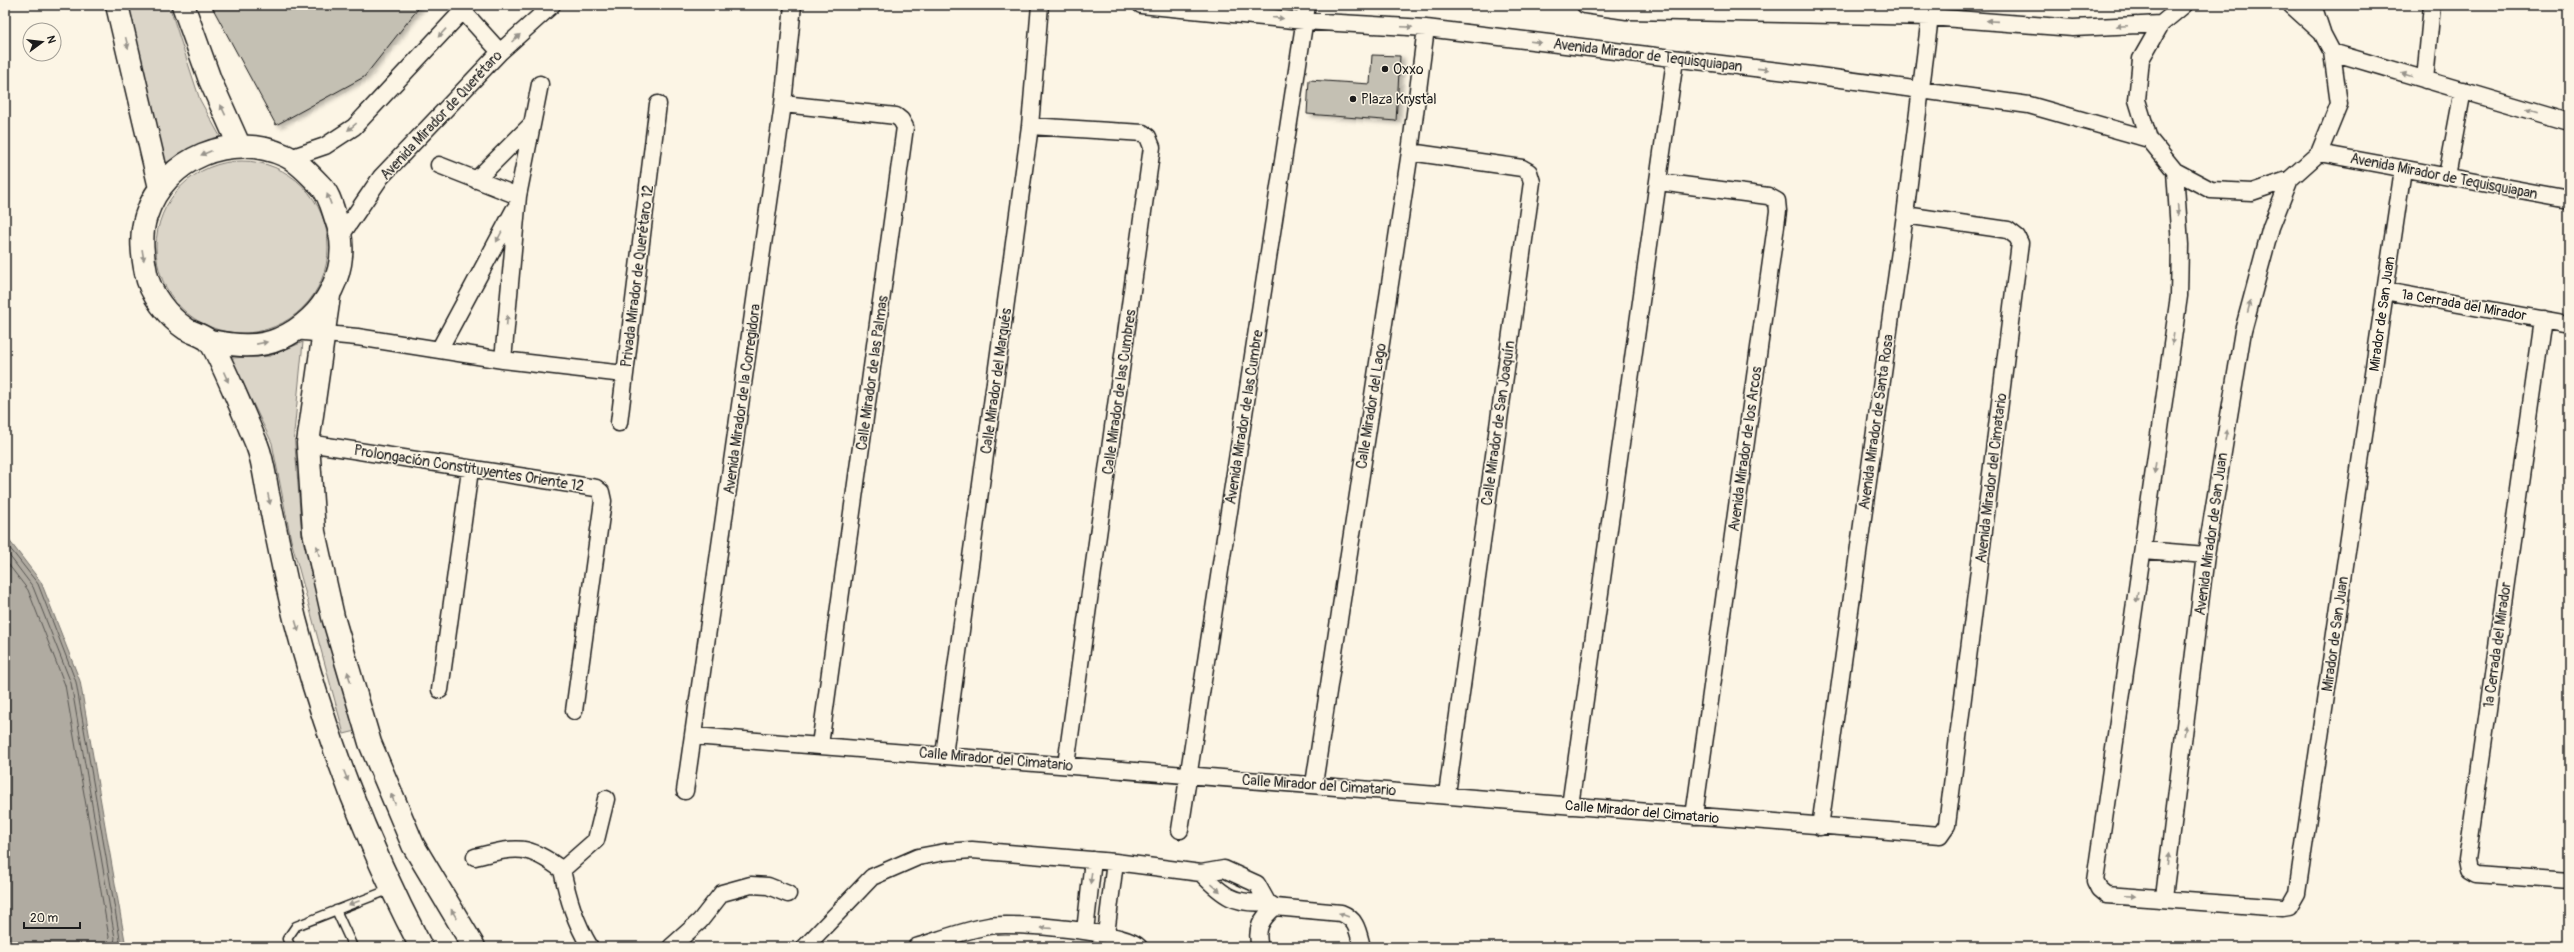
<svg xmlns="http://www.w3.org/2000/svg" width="2574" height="952" font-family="Pangolin,sans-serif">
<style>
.green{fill:#dbd5c8;stroke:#7c7872}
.water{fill:#b0aba1;stroke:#75726c}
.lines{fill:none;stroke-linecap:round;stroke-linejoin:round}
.shore{stroke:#575551;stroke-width:1}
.building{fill:#c4c0b3;stroke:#1c1c1c;filter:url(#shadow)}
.lane-casing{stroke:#1c1c1c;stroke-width:11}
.street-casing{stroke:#1c1c1c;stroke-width:19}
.secondary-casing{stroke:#1c1c1c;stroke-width:25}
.lane{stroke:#fcf5e5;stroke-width:8}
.street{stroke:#fcf5e5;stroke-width:16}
.secondary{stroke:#fcf5e5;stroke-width:22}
.oneway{fill:#97938b}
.poi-dot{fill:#1c1c1c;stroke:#fcf5e5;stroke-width:1.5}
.labels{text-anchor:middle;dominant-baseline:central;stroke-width:3;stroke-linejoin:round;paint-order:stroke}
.street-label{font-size:14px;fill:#1c1c1c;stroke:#fcf5e5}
.poi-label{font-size:14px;fill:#1c1c1c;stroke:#fcf5e5;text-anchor:start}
</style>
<defs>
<filter id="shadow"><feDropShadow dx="4.5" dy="2.5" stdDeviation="2" flood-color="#0004"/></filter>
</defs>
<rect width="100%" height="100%" fill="#fcf5e5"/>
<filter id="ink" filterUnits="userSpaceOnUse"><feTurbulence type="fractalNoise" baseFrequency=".025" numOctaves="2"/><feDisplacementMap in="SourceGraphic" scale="8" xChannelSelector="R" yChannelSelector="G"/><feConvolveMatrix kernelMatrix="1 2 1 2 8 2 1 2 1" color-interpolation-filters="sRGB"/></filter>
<g filter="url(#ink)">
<path class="green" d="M128,5H169L200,100L221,138L194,146L164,164Z
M156 247a86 86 0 1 1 172 0a86 86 0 1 1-172 0Z
M303,342L294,433L302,536L322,617L356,731L344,734L291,540L272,443L231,358L270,356Z"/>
<path class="water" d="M5,535L41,582L80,681L125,941L121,947H5Z"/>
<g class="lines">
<path class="shore" d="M5,542L38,584L76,682L120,939L118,947
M5,550L33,587L71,683L115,938L113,947
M5,560L28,590L65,685L109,937L107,947"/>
</g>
<path class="building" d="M211,5H421L364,77L276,125Z
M1372,55L1400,56L1396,121L1307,114L1309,80L1370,84Z"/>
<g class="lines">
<defs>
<path id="lane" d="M336,910L353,947
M291,947L287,939L296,926L391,889"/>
<path id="street" d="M1141,5L1304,21L1426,28L1812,75L2029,105L2149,139
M1585,5L1627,11L1930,17L2073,28L2161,24
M2184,5L2161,24L2141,59L2137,100L2149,139L2175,171L2211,190L2252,192L2290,179L2319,153L2339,104L2332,52L2322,33L2291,5
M2313,5L2322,32
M463,11L500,52
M2332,52L2569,122
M2425,80L2432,5
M783,104L896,116L901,120L905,127L820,745
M1030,126L1143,133L1148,137L1152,147L1066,765
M1410,152L1522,168L1529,172L1532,182L1447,794
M2319,153L2569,199
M290,158L325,146L354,127L468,5
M439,165L518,196
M2175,171L2180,245L2179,296L2095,881L2099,889L2106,895L2283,908L2289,907L2297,893L2403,169
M2447,176L2463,90
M476,180L530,126
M1659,182L1768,196L1777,201L1778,211L1694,816
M342,234L381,177L500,52L552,5
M2385,291L2569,324
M2543,319L2467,860L2469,870L2476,874L2569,881
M294,331L357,337L503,360L624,374
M439,350L514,210
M503,360L518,196L540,84
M619,423L658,104
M308,443L596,488L601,492L603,501L574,711
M2144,550L2206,555
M440,690L470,470
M694,736L1940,835L1947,825L2020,243L2017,237L2008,230L1905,215
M944,755L1030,126L1040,5
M1314,784L1410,152L1426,28
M685,791L783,104L793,5
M1570,806L1675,60
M1820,827L1905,215L1930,17
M1180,830L1307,5
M475,857C516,847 527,843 562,870L596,840L606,799
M562,870C568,898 575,922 590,947
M1201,873C1223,896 1235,905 1267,902
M2164,897L2206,555L2243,331L2271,227L2290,179
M1085,931L1093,860
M1106,934L1115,862
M671,947L700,921L722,893L751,885L768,886L788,894
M805,947L872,877L918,857L945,852L972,850L1115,862L1201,873L1224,869L1257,884L1267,902L1275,907L1341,913C1357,919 1358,932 1362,947
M916,947C939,940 965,930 989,926C1013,922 1125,931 1139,947
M1260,947C1255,929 1261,919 1275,907"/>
<path id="secondary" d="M117,5L160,188
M183,5L210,80L239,145
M329,296L308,443L314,532L333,617L370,743L413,845L474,947
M210,341C233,345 257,349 279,339C325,320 354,266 336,219C332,207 329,193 320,185C310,175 299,162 286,156C232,131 165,157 146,216C140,234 142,254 146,273C150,294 168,317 186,329C193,333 202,335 208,340C217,348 250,429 257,445C263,460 265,478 268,494C277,536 285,578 295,619C324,732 367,844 421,947"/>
</defs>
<use href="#lane" class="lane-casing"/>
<use href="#street" class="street-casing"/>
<use href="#secondary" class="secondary-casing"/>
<use href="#lane" class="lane"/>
<use href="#street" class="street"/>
<use href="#secondary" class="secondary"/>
</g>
<defs><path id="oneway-solid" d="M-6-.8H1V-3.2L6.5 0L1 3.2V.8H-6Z"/></defs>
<g class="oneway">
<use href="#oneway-solid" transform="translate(1278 18) rotate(6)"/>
<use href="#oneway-solid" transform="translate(1992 21) rotate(-176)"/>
<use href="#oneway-solid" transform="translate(2122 26) rotate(177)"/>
<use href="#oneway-solid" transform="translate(1407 27) rotate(3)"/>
<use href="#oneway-solid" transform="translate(442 33) rotate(133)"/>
<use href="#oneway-solid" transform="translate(516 38) rotate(-42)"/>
<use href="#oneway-solid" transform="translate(1536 42) rotate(7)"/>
<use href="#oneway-solid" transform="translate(127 43) rotate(76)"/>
<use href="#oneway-solid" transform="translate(1763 69) rotate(6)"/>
<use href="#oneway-solid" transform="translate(2407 75) rotate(-163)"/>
<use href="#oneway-solid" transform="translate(223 110) rotate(-115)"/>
<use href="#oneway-solid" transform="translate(2532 111) rotate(-164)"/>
<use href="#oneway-solid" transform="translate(352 127) rotate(141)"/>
<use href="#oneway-solid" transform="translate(206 153) rotate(157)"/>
<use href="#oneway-solid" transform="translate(329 199) rotate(-111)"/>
<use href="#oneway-solid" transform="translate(2178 210) rotate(86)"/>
<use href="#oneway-solid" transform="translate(499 237) rotate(118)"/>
<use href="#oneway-solid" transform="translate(143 255) rotate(81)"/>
<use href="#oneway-solid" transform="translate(2249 307) rotate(-75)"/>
<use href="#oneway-solid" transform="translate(507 321) rotate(-85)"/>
<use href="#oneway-solid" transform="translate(2173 339) rotate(98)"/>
<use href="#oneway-solid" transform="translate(262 343) rotate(-11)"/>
<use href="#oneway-solid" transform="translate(226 377) rotate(66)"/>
<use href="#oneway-solid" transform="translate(2226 435) rotate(-81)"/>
<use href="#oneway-solid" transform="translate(2155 468) rotate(98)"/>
<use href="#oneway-solid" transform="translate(269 499) rotate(78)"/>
<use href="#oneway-solid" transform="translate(318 551) rotate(-103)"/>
<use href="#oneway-solid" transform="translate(2137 597) rotate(98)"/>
<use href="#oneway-solid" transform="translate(297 626) rotate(73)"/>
<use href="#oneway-solid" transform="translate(349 677) rotate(-105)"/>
<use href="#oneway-solid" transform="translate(2185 730) rotate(-83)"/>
<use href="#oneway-solid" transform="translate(346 776) rotate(68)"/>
<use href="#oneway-solid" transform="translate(393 799) rotate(-113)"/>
<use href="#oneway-solid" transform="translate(2168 859) rotate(-83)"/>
<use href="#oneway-solid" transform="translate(1091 878) rotate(97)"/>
<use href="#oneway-solid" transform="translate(1216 888) rotate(40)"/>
<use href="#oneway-solid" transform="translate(2130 896) rotate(3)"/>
<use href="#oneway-solid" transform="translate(354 903) rotate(159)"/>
<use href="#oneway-solid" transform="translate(454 914) rotate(-121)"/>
<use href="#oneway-solid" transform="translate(1344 915) rotate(-159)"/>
<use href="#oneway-solid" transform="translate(1046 928) rotate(-176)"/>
</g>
</g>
<g class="poi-dot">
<circle cx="1385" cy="69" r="4"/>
<circle cx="1353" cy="99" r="4"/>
</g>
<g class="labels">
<g class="street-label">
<text transform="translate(1648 55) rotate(7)">Avenida Mirador de Tequisquiapan</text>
<text transform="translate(441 115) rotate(-47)">Avenida Mirador de Querétaro</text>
<text transform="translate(2444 176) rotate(11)">Avenida Mirador de Tequisquiapan</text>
<text transform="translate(637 276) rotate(-83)">Privada Mirador de Querétaro 12</text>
<text transform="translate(2464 305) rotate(10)">1a Cerrada del Mirador</text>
<text transform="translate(2382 314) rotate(-82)">Mirador de San Juan</text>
<text transform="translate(872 373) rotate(-82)">Calle Mirador de las Palmas</text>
<text transform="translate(996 381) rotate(-82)">Calle Mirador del Marqués</text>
<text transform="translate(1119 392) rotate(-82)">Calle Mirador de las Cumbres</text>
<text transform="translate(742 399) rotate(-82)">Avenida Mirador de la Corregidora</text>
<text transform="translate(1371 406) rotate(-81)">Calle Mirador del Lago</text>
<text transform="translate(1244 417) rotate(-81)">Avenida Mirador de las Cumbre</text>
<text transform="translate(1876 422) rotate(-82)">Avenida Mirador de Santa Rosa</text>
<text transform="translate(1498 423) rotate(-82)">Calle Mirador de San Joaquín</text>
<text transform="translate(1745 449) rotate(-82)">Avenida Mirador de los Arcos</text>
<text transform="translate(469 468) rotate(9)">Prolongación Constituyentes Oriente 12</text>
<text transform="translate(1991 478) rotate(-83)">Avenida Mirador del Cimatario</text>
<text transform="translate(2211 534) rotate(-82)">Avenida Mirador de San Juan</text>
<text transform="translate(2335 634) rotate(-82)">Mirador de San Juan</text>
<text transform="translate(2497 645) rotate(-82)">1a Cerrada del Mirador</text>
<text transform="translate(996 759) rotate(5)">Calle Mirador del Cimatario</text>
<text transform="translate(1319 785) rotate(4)">Calle Mirador del Cimatario</text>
<text transform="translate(1642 812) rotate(5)">Calle Mirador del Cimatario</text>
</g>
<g class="poi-label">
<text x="1393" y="69">Oxxo</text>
<text x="1361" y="99">Plaza Krystal</text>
</g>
</g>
<rect width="2574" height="952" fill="none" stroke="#fcf5e5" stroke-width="20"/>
<rect x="10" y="10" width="2554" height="932" fill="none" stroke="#1c1c1c" stroke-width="1.5" filter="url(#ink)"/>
<g transform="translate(42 42) rotate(75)"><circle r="19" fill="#fcf5e5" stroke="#a29e95"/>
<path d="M0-3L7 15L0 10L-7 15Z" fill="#1c1c1c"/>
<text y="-6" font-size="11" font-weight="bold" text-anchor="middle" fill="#1c1c1c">N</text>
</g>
<path d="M24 922v6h56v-6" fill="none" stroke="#1c1c1c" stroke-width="2"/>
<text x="30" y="922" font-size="12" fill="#1c1c1c" stroke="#fcf5e5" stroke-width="3" paint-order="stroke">20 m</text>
</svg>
